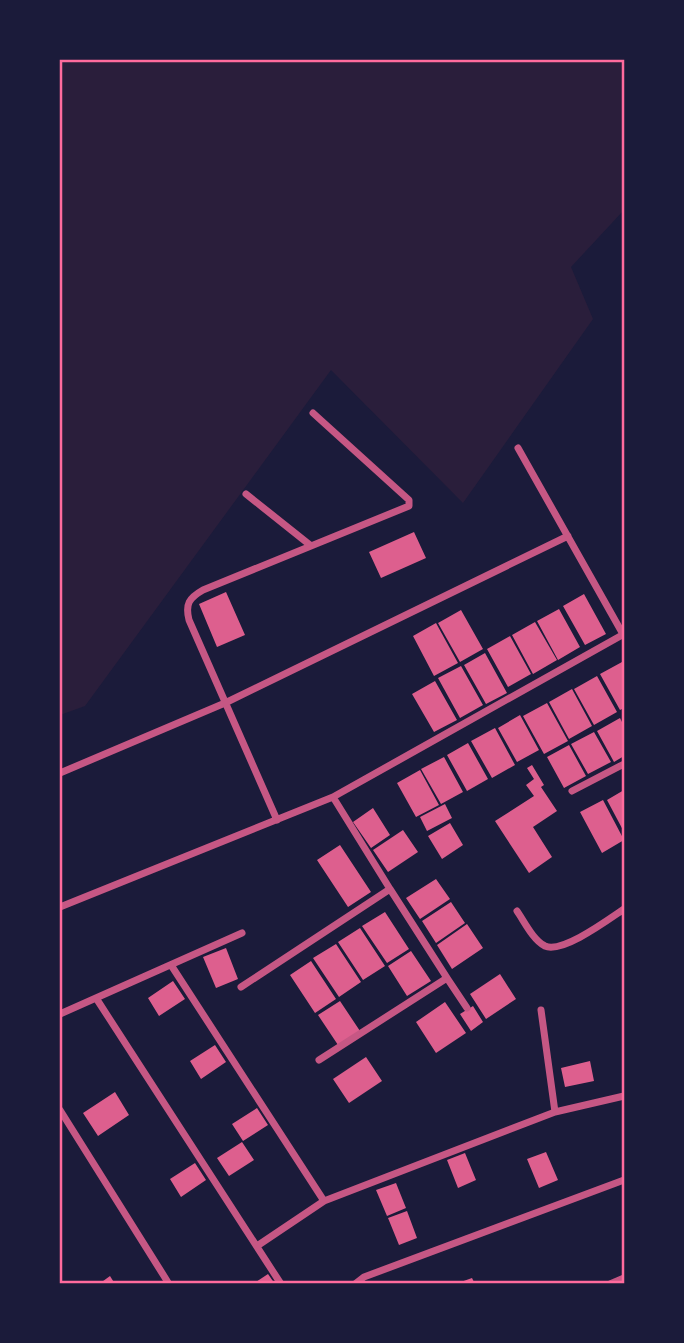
<svg xmlns="http://www.w3.org/2000/svg" width="684" height="1343" font-family="'Public Sans',sans-serif">
<style>
.green{fill:#2a1e3b}
.building{fill:#dd5f8e}
.lines{fill:none;stroke-linecap:round;stroke-linejoin:round}
.minor{stroke:#c65784;stroke-width:7}
.neatline{fill:none;stroke:#ff6b9d;stroke-width:2.5}
</style>
<rect width="100%" height="100%" fill="#1b1b3a"/>
<path class="green" d="M60,60H624V210L571,267L593,319L463,503L331,370L85,706L60,715Z"/>
<path class="building" d="M414,532L426,558L381,578L369,552Z
M226,592L245,635L217,647L199,604Z
M584,594L606,634L585,645L563,606Z
M559,609L580,647L558,660L537,621Z
M461,610L483,649L460,662L438,623Z
M535,622L557,660L533,674L512,635Z
M436,623L458,663L434,676L413,636Z
M510,636L531,674L508,687L487,649Z
M485,653L507,693L486,704L464,665Z
M622,662L624,668V708L620,710L600,674Z
M461,666L483,705L460,718L438,678Z
M597,676L617,712L594,725L574,689Z
M435,681L457,720L434,732L412,694Z
M572,689L592,726L569,739L549,702Z
M547,703L568,741L544,754L523,716Z
M520,715L539,750L517,762L498,728Z
M620,718L624,726V756L614,762L597,731Z
M495,728L515,765L492,778L471,741Z
M594,732L611,762L588,774L571,744Z
M468,743L488,779L467,791L447,755Z
M569,745L586,776L564,788L547,757Z
M444,757L463,792L441,804L421,769Z
M532,765L544,785L541,787L557,811L533,827L552,857L529,873L495,821L534,796L526,785L534,779L527,768Z
M420,770L439,805L416,817L397,783Z
M624,790V832L607,800Z
M603,800L624,840L602,853L580,812Z
M445,804L452,818L427,831L420,817Z
M373,808L390,835L371,848L353,822Z
M450,823L463,845L442,859L428,836Z
M403,830L418,852L388,872L373,850Z
M340,845L371,892L348,907L317,860Z
M436,879L450,899L420,919L406,898Z
M451,902L465,923L436,943L422,921Z
M385,912L409,949L387,963L362,926Z
M467,924L483,948L452,969L437,945Z
M360,928L385,966L363,980L338,942Z
M336,944L361,982L339,997L313,958Z
M226,948L238,979L216,988L203,957Z
M411,951L431,981L407,996L388,966Z
M311,961L336,999L315,1013L290,975Z
M500,974L516,999L486,1019L470,994Z
M173,981L185,999L159,1016L148,998Z
M340,1001L360,1031L338,1045L318,1015Z
M445,1002L466,1033L436,1053L416,1022Z
M473,1006L483,1022L471,1031L460,1014Z
M215,1045L226,1062L201,1079L190,1061Z
M366,1057L382,1081L349,1103L333,1079Z
M590,1061L594,1081L565,1087L561,1068Z
M115,1092L129,1115L98,1136L83,1113Z
M257,1108L268,1125L243,1141L232,1124Z
M242,1142L254,1160L229,1176L217,1158Z
M546,1152L558,1180L539,1188L527,1159Z
M465,1153L476,1180L458,1188L447,1160Z
M195,1163L206,1180L181,1197L170,1179Z
M396,1183L406,1208L387,1216L376,1190Z
M407,1211L417,1238L399,1245L388,1218Z
M268,1274L275,1284H253Z
M110,1276L115,1284H99Z
M472,1278L475,1284H458V1283Z"/>
<g class="lines">
<path class="minor" d="M518,448L624,636
M246,494L310,545
M60,773L225,703L568,536
M572,791L624,764
M277,820L189,620C185,604 189,598 203,590L409,506V500L313,413
M60,907L333,797
M517,911C524,921 533,940 545,946C562,954 609,919 624,909
M171,965L324,1201
M447,978L467,1008
M241,987L390,889L333,797L624,634
M96,998L281,1284
M541,1010L555,1112
M60,1014L242,933
M319,1060L447,978L390,889
M60,1110L169,1284
M257,1246L324,1201L555,1112L624,1096
M355,1284L364,1277L624,1180
M610,1284L624,1278"/>
</g>
<rect width="684" height="1343" fill="none" stroke="#1b1b3a" stroke-width="122"/>
<rect x="61" y="61" width="562" height="1221" class="neatline"/>
</svg>
